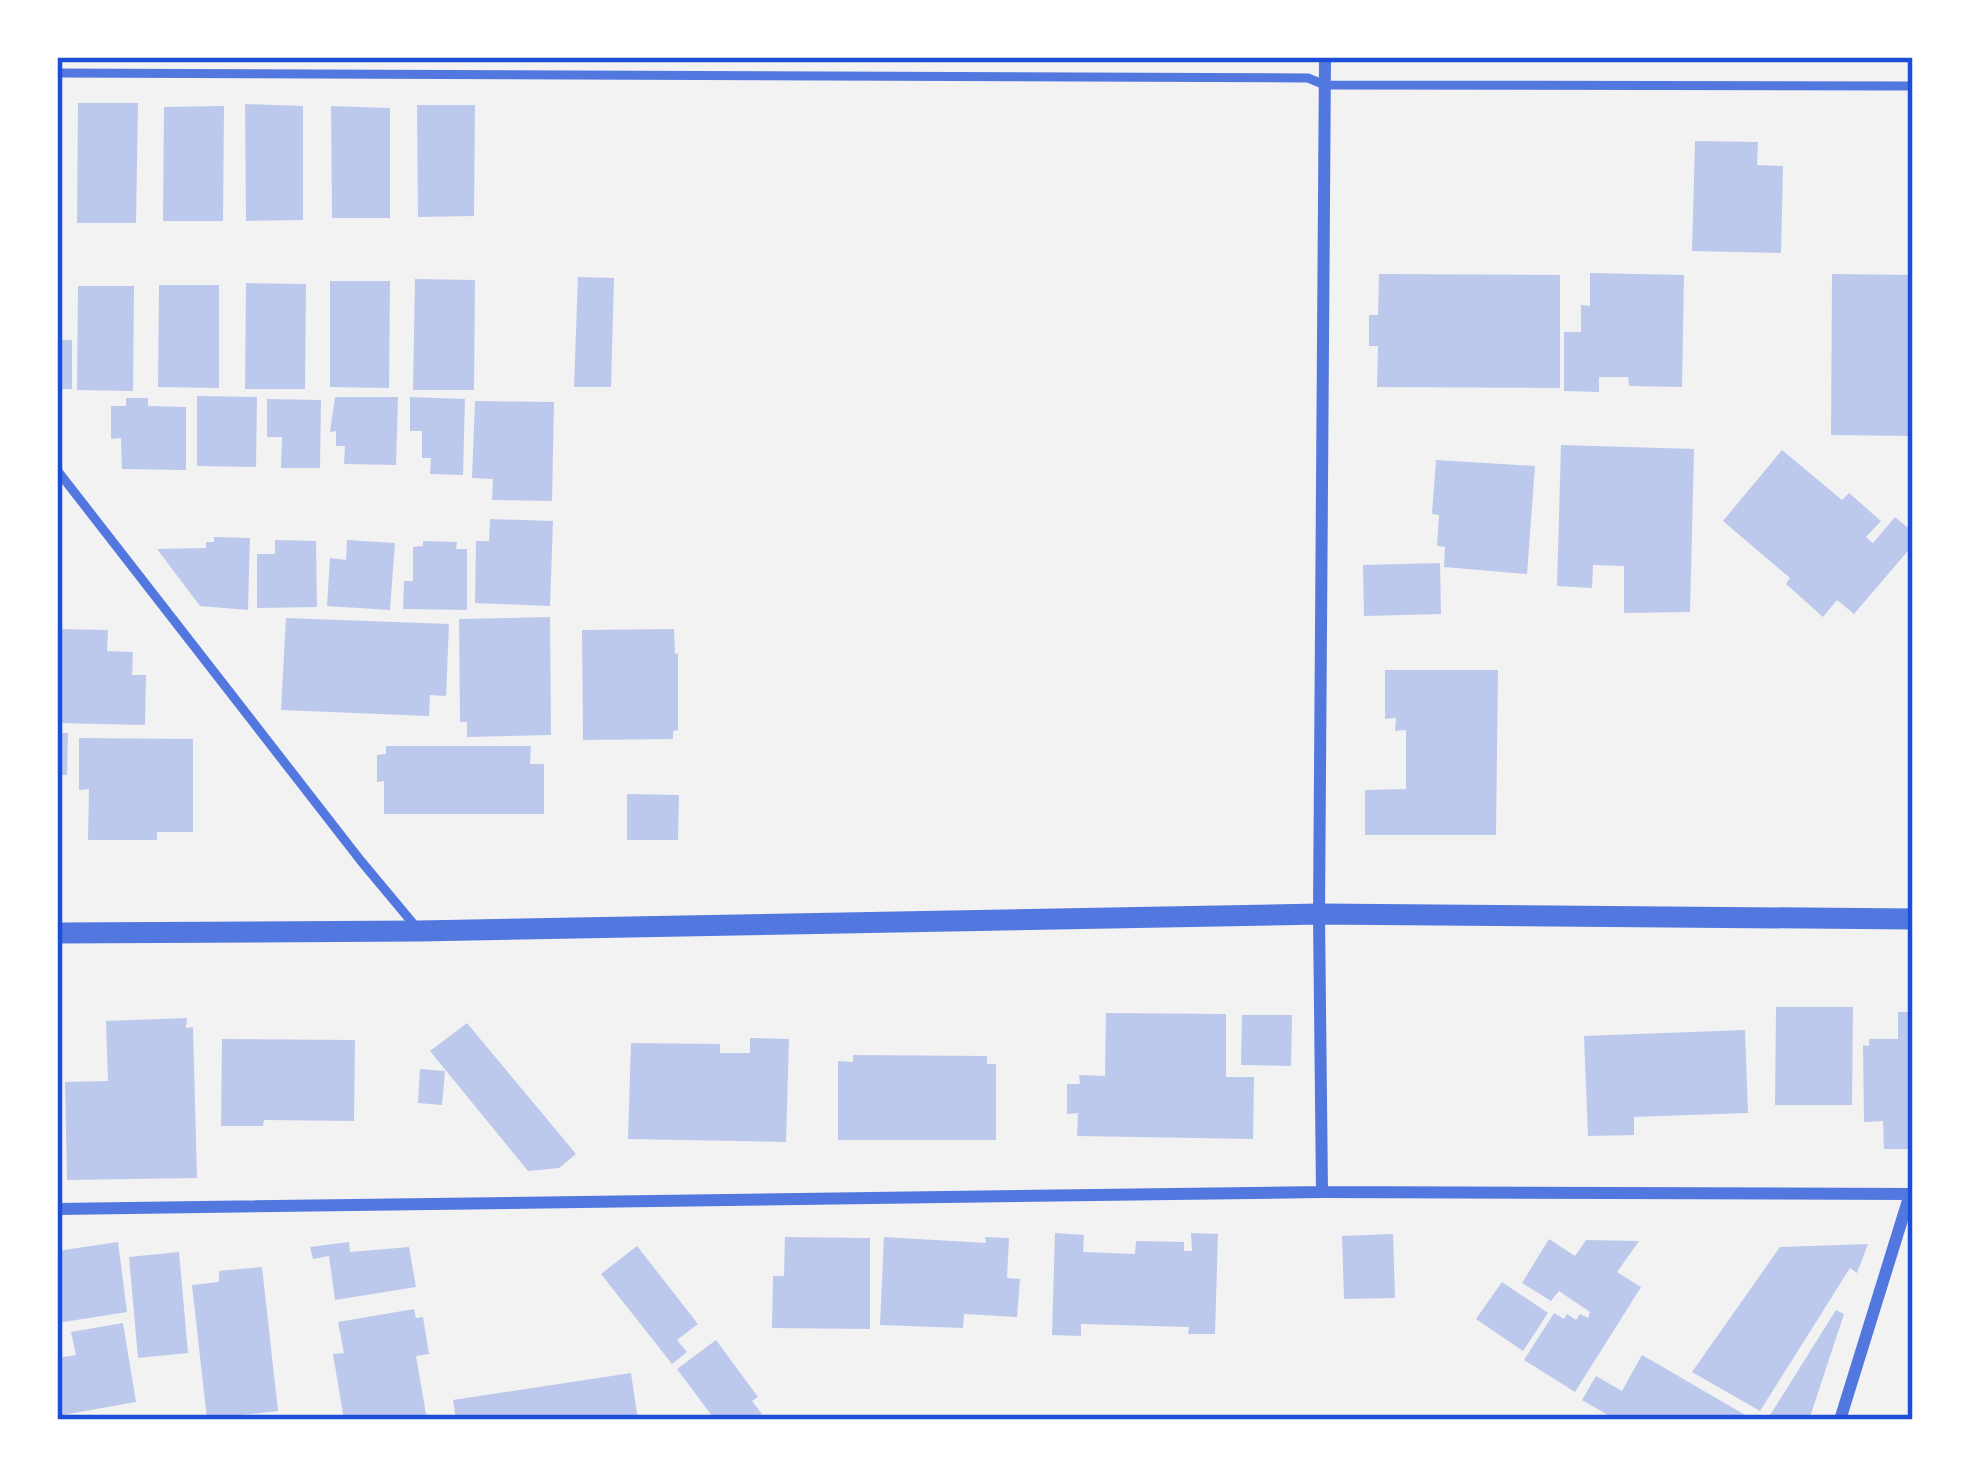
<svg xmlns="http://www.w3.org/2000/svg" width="1970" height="1477" font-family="Commissioner,sans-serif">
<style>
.building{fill:#bdc9ec}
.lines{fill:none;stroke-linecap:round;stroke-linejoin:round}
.service{stroke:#5277de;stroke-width:9}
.minor{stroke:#5277de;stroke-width:12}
.tertiary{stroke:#5277de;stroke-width:21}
.neatline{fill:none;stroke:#1d4ed8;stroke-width:4.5}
</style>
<rect width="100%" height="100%" fill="#f2f2f2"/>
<path class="building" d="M78,103H138L136,223H77Z
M245,104L303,106V220L246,221Z
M417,105H475L474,216L418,217Z
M224,106L223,221H163L164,107Z
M331,106L390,108V218H332Z
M1695,141L1758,142L1757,165L1783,166L1781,253L1692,251Z
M1590,273L1684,275L1682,387L1629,386L1628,377H1599V392L1564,391V332H1581V305L1590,306Z
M1379,274L1560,275V388L1377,387L1378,346H1369V315H1378Z
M1832,274L1913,275L1912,436L1831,435Z
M578,277L614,278L611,387H574Z
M415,279L475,280L474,390H413Z
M330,281H390L389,388L330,387Z
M246,283L306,284L305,389H245Z
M159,285H219V388L158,387Z
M78,286H134L133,391L77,390Z
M57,340H72V389H57Z
M197,396L257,397L256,467L197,466Z
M335,397H398L396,465L344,464L345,446H336V431L330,432Z
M410,397L465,399L463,475L430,474L431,458H422V431H410Z
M126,398H148V406L186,407V470L122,469L121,438L111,439V406H126Z
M267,399L321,400L320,468H281L282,437H267Z
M475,401L554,402L552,501L492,500L493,479L472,478Z
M1561,445L1694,449L1690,612L1624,613V566L1593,565L1592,588L1557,586Z
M1782,450L1842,500L1849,493L1881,521L1866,537L1873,543L1895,517L1913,532V545L1854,614L1837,600L1823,617L1786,584L1790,578L1723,521Z
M1436,460L1535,466L1527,574L1444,567L1445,547L1437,546L1439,515L1432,514Z
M490,519L553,521L550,606L475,603L476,541H489Z
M214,537L250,538L248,610L200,606L157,549L206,548V542H214Z
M275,540L316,541L317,607L257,608V554H275Z
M347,540L395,543L390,610L327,606L330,558L346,560Z
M423,541L457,542L456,549H467V610L403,609L404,581H413V547L423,546Z
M1440,563L1441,614L1364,616L1363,565Z
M550,617L551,735L467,737V722H460L459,619Z
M286,618L449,624L446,696L430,695L429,716L281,710Z
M57,629L108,630L107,651L133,652L132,675H146L145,725L57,723Z
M674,629L675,654L678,653V730L673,731V739L583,740L582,630Z
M1385,670H1498L1496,835H1365V790L1406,789V730L1395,731L1396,718L1385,719Z
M57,733H68L67,775H57Z
M79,738L193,739V832H157V840H88L89,789L79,790Z
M386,746H531L530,764H544V814H384V781L377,782V755L386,754Z
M627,794L679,795L678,840H627Z
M1776,1007H1853L1852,1105H1775Z
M1898,1012H1913V1149H1884L1883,1121L1864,1122L1863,1045L1869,1046V1039H1898Z
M1106,1013L1226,1014V1077H1254L1253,1139L1077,1136L1078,1113L1067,1114V1084H1080L1079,1075L1105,1076Z
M1242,1015H1292L1291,1066L1241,1065Z
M187,1018L186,1028L193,1027L197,1178L67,1180L65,1082L108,1081L106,1021Z
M467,1023L576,1154L559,1168L528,1171L430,1051Z
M1745,1030L1748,1113L1634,1117V1135L1588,1136L1584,1036Z
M750,1038L789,1039L786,1142L628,1139L631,1043L720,1044V1053H750Z
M222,1039L355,1040L354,1121L264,1120L263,1126H221Z
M853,1055L987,1056V1064H996V1140H838V1061L853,1062Z
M420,1069L445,1071L442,1105L418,1103Z
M1055,1233L1084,1235L1083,1252L1135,1254L1136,1241L1184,1242V1251H1192L1191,1233L1218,1234L1215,1334H1188L1189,1327L1081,1324V1336L1052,1335Z
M1393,1234L1395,1298L1344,1299L1342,1236Z
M785,1237L870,1238V1329L772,1328L773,1276H784Z
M884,1237L986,1243L985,1237L1009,1238L1007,1278L1020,1279L1017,1317L964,1314L963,1328L880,1325Z
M1549,1239L1575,1256L1586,1240L1639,1241L1617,1272L1641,1287L1575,1392L1524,1360L1554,1313L1564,1319L1567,1314L1576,1320L1580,1314L1588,1318L1590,1312L1559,1291L1551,1301L1522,1283Z
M118,1242L127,1312L57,1323V1251Z
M349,1242L350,1252L409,1247L416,1287L335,1300L329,1256L313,1259L310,1247Z
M1868,1244L1857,1273L1850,1268L1760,1411L1692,1372L1780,1247Z
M637,1246L698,1324L677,1340L687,1352L672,1364L601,1274Z
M179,1252L188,1353L138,1358L129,1257Z
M262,1267L278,1411L207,1419L192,1285L219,1282V1271Z
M1502,1282L1548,1313L1523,1351L1476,1319Z
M414,1309L416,1318L423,1317L429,1354L416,1356L427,1420H344L333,1354L344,1353L338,1322Z
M1836,1310L1844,1314L1809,1420H1767Z
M123,1323L136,1402L57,1416V1358L76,1355L71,1332Z
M716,1340L758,1397L752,1401L762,1414L752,1420H715L677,1369Z
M1642,1355L1754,1420H1605L1608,1415L1582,1400L1596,1376L1622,1391Z
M631,1373L638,1420H456L453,1400Z"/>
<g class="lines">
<path class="service" d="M57,73L1308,78L1325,85L1913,86
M57,470L361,861L416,927"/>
<path class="minor" d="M1322,1192L1319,914L1325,57
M57,1209L1322,1192L1913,1194
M1840,1420L1910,1194"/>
<path class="tertiary" d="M57,933L419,931L1319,914L1913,919"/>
</g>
<rect width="1970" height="1477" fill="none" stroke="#ffffff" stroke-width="120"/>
<rect x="60" y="60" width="1850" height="1357" class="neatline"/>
</svg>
